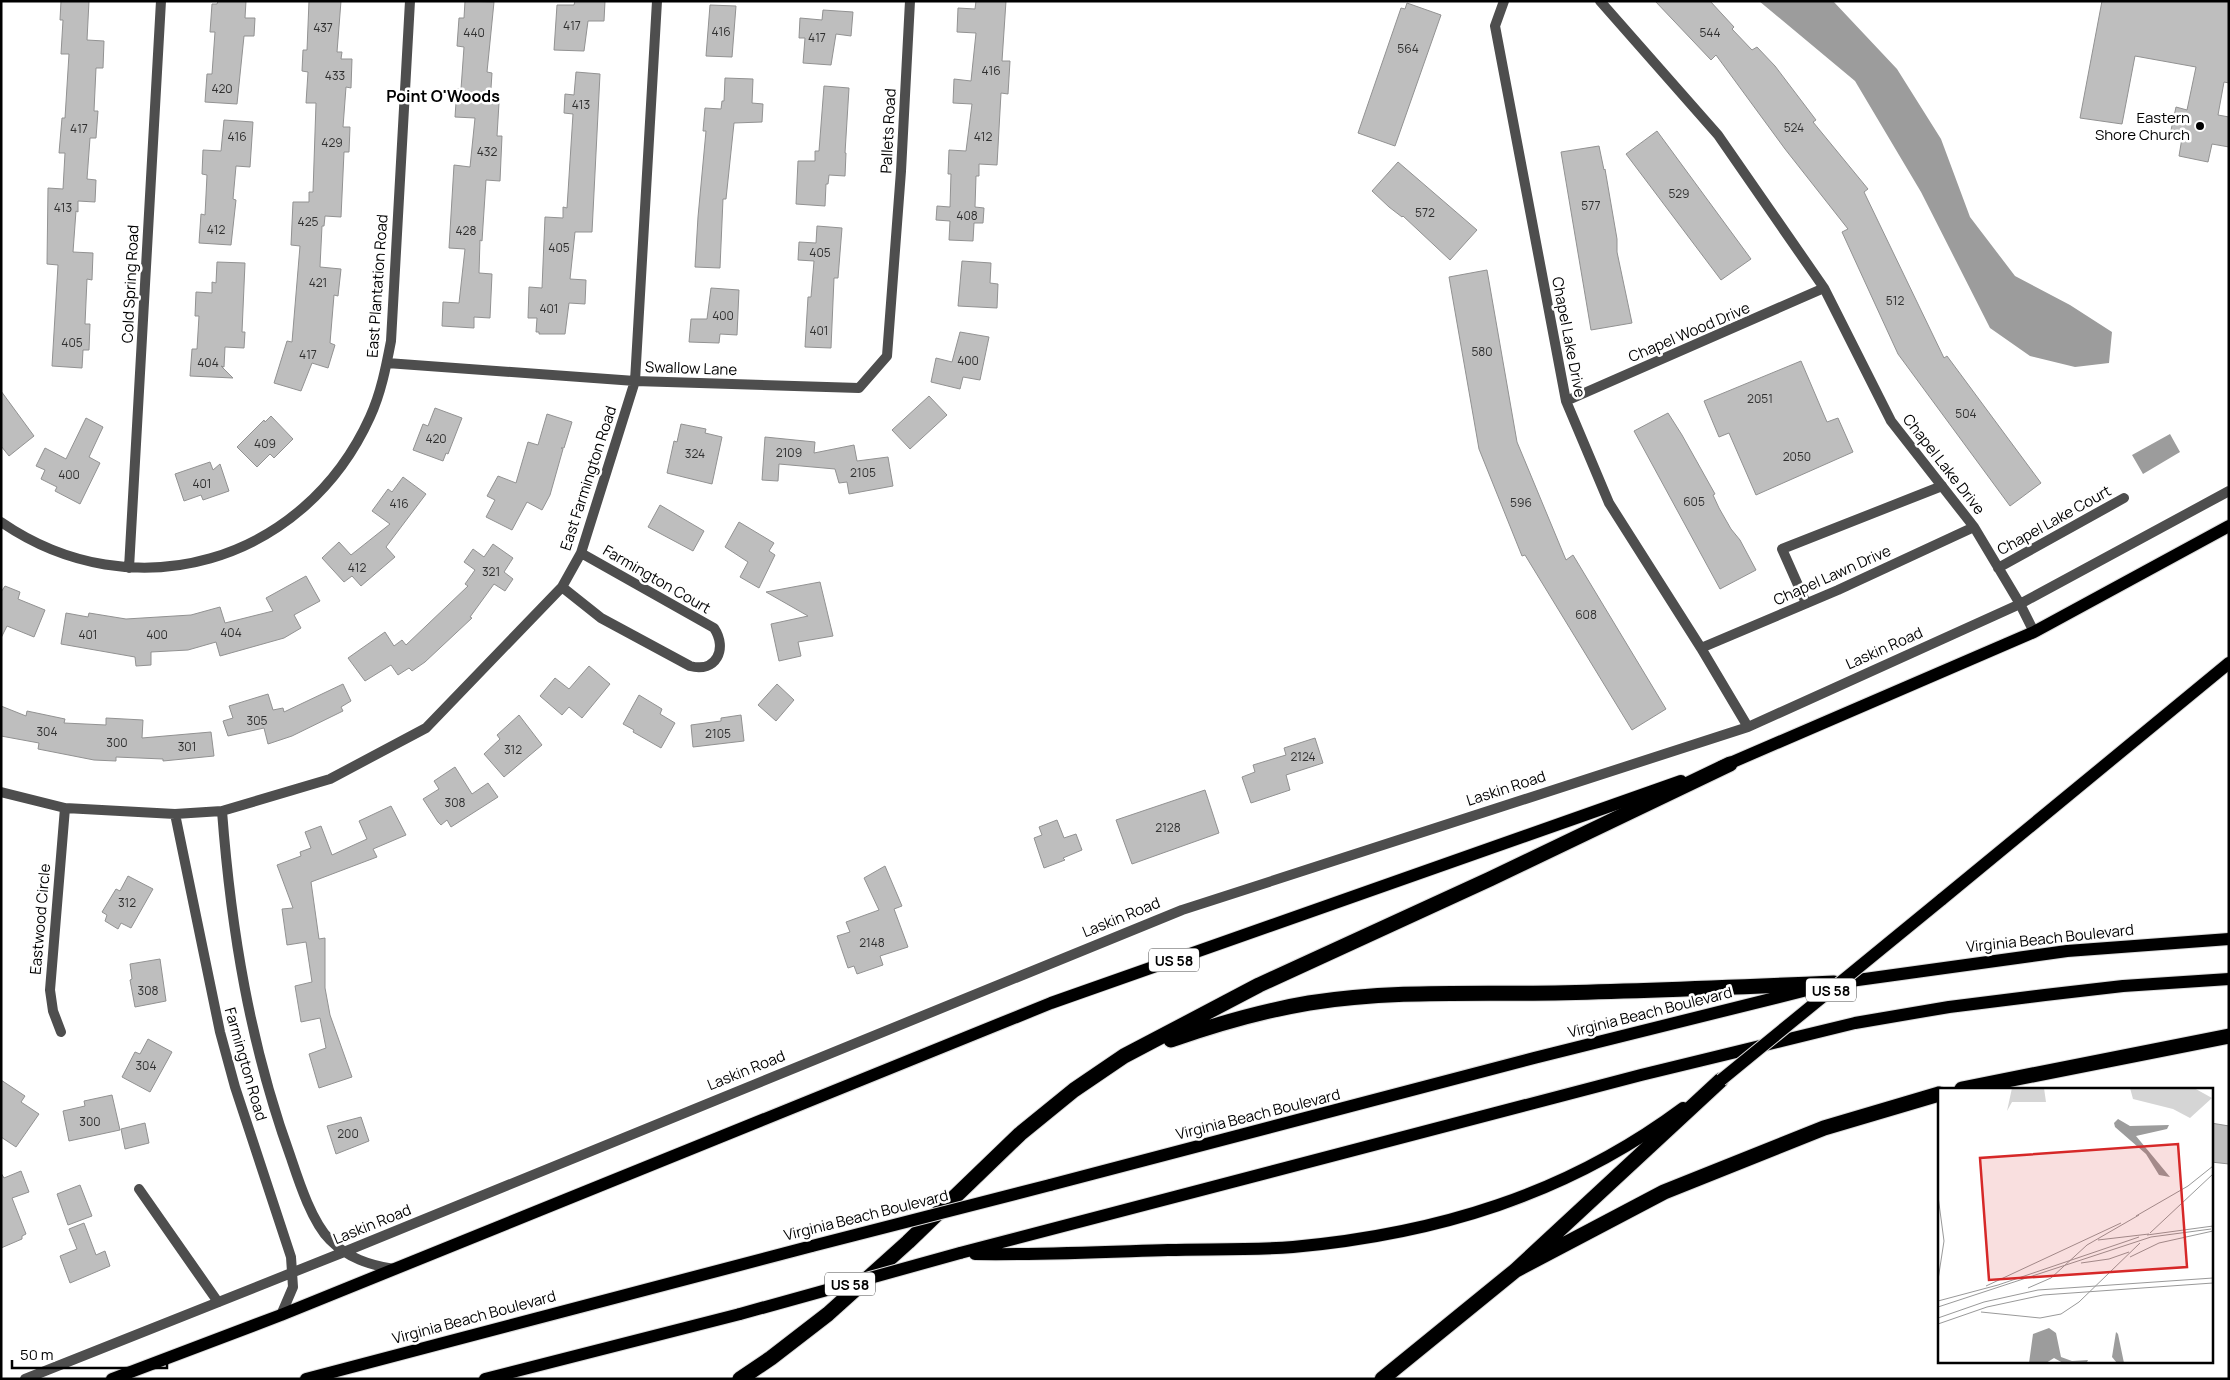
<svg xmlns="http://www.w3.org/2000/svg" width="2230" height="1380" font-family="Manrope,sans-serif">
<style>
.water{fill:#9c9c9c}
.building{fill:#bebebe;stroke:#929292}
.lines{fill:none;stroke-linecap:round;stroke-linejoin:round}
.primary-casing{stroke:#dbdbdb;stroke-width:14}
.highway-casing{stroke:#dbdbdb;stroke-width:17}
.lane{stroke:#4e4e4e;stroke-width:10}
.street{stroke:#4e4e4e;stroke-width:10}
.primary{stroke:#000;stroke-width:12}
.highway{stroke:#000;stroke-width:15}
.primary-bridge-casing{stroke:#dbdbdb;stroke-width:14;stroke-linecap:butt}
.primary-bridge{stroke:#000;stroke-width:12}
.poi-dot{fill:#000;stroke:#fff;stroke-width:2}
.labels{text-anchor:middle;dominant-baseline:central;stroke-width:5;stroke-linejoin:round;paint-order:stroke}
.number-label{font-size:12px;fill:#303030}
.shield{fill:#fff;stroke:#4c4c4c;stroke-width:1}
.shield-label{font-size:14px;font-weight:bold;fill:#000}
.poi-label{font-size:15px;fill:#000;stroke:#fff;text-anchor:end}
.street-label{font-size:15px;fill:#000;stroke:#fff}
.neighbourhood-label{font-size:16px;font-weight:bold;fill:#000;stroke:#fff}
.inset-road{fill:none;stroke:#999;stroke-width:1}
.view{fill:#d62828;fill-opacity:0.15;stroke:#d62828;stroke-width:2.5}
.inset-edge{fill:none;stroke:#000;stroke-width:2.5}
</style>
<rect width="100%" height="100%" fill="#fff"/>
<path class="water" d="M1759,1H1833L1897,69L1941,139L1970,217L2015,276L2070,305L2112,332L2109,363L2075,367L2030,356L1990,328L1921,192L1855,81Z
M2170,434L2180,452L2143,474L2132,455Z"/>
<path class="building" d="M61,1H89L87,40L104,41L103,68H96L94,111H98L96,138H90L87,179L96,180L95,202L78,201V212L76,211L73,252L93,253L92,280L87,279L85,324H90L89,350H83L82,368L52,366L58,265L47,264L48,188L63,189L65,153H59L62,118H65L69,54H61L63,20H60Z
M218,1H246L245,18H255L254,36H244L237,104L205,102L207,74H212L215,32H210L212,4H217Z
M309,1H341L337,52H342L341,59H352L351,88L346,87L343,127H350L349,152H344L341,217L325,216L324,226H322L320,267L341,269L338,296L334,295L330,343L335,345L328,368L312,363L301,391L274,383L287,341L292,342L300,246L291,245L293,202H309V192H313L316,103H306L308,72L302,71L303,50H307Z
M465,1L494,2L487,72L492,73L490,103H499L497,136H502L500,181L486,180L482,241L480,240L479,273L492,274L490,318L474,317V328L442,326L443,302L459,303L465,249L449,248L454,165L470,167L475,118L455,117L457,89H461L464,47L457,46L459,18H464Z
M575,1H605L604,21H588L584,51L554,50L557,5H574Z
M976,1H1006L1002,61H1010L1008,94L1001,93L997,165L979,164V176H976L975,207L984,208L983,223H974L973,241L949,240L950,221L936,220L937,206L950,207L951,174H948L949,150L966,151L972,104L953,103L954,79L971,81L976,33L957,32L958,8L975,9Z
M1655,1H1710L1734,27L1732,29L1752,50L1757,47L1775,66L1816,120L1813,122L1868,189L1864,192L1944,358L1947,356L2041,483L2010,506L1898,354L1842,232L1848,229L1785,149L1716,55L1711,60Z
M2102,1H2229V83L2224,82L2218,115L2229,117V147L2212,144L2208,162L2179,156L2182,138L2170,135L2176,107L2187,110L2196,67L2135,56L2122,124L2080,118Z
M1407,3L1441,15L1395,146L1358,133L1401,8L1405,9Z
M710,5L736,6L732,57L706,56Z
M823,10L853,12L851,36L836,34L831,65L803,63L805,38H799L800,18L822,20Z
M576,72L600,74L592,232H575L570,279L586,280L585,304L569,303L565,334H539V332H536L537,318H528L529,287L542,288L545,217L563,218V207L567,208L573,114L564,113L565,94L574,95Z
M725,78L753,79L752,103L763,104L762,122L734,123L726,199H723L720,268L695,267L698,217L706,131H703L705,108L721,109L722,101H724Z
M824,86L849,88L845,153H846L845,176L829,175L828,184H826L825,206L796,204L798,161H815V151H819Z
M224,120L253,122L250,167L236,166L233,199L236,200L231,245L199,243L201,214L205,215L207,175L202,174L203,150L221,151Z
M1657,131L1751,259L1721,280L1626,154Z
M1599,146L1604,170L1605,169L1617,239V252L1632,323L1591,330L1561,152Z
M1398,162L1477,230L1450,260L1403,216L1402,217L1389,207L1372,191Z
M817,226L842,228L838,278H834L831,348L805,347L808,297H811L814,261L798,260L799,242L816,243Z
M962,261L991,263L990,283L998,284L997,308L958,306Z
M217,262L245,263L242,332H245L244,348L225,347L224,367L221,366L233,378L190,376L192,349H197L199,316H195L196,292L212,293V282L216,283Z
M1487,270L1517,442L1566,560L1573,555L1666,709L1632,730L1525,555L1522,556L1479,449L1449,277Z
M711,288L739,290L737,335L720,334L719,343L689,342L691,319H707Z
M960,332L989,337L980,380L963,377L960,389L931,382L936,358L952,362Z
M1801,361L1827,422L1838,418L1853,452L1756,495L1729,433L1719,437L1704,401Z
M1,391L34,436L9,456L1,446Z
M929,396L947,415L910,449L892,430Z
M435,408L462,418L448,454L446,453L443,461L413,450L423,424L428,426Z
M1668,413L1682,435L1715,494L1713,495L1719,508L1731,529L1740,540L1756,570L1720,589L1634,431Z
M547,414L572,422L564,448H561L563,449L550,495L542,510L527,502L512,530L486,517L495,500L487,496L498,476L516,483L528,442L538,445Z
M271,416L293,439L274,458L270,454L257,467L237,447L264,420L265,422Z
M86,418L103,427L89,457L100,463L80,504L55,491L57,487L41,479L45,470L36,466L45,448L66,459Z
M681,424L706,429L705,433L722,437L712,484L667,473L674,441L677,442Z
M765,437L815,442L814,453L854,445L857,461L888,457L893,486L849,494L847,482L839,483L835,469L779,464L778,481L762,480Z
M210,462L213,470L220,464L229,491L203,500L201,495L184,501L175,474Z
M403,477L426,494L386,547L395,557L361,586L352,576L344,582L322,558L339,542L351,555L390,524L372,511L388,489L392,492Z
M660,505L704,531L693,551L648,527Z
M739,522L774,543L769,551L775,555L759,588L740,577L748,562L725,547Z
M493,544L513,558L504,572L513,579L505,591L494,584L470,617L472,618L425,662L412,671L409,668L398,675L391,665L365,681L348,658L385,632L394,646L402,640L406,645L468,586L465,584L475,570L464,562L473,549L484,557Z
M306,576L320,601L294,615L301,628L284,638L220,656L216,642L188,650L151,652V665L136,666L135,657L61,644L66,613L88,617L89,613L126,619L191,615L220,607L225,623L273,611L266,598Z
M820,582L833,636L798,642L801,656L779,661L771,624L808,616L766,592Z
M5,586L20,592L18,599L45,610L34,637L7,626L1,638V592Z
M589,666L610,684L582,718L569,707L562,715L540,696L555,678L569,689Z
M343,684L351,701L341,707L343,711L292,736L268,744L264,728L228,736L223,721L233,718L229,706L268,694L273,710L283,708L284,712Z
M777,684L794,700L776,721L758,705Z
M639,695L662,709L660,714L675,723L661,748L633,732L634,730L623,724Z
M1,706L26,716L27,711L65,719L64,723L106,725V718L143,720L142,738L211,732L214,756L163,761V759L116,757V761L94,760L38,749L39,743L1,736Z
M519,715L542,745L504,777L484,754L500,739L497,735Z
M741,715L744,741L693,747L691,725L721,721V718Z
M1315,738L1323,763L1286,775L1290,790L1251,803L1242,777L1255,772L1253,765L1286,755L1284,748Z
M455,767L472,794L488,783L498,797L451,827L447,820L441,825L438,822L423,799L439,789L434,781Z
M1205,790L1219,833L1132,864L1116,820Z
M391,806L406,835L373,849L377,857L311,882L319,939L325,938V988L330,1015L352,1077L319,1088L309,1054L326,1048L320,1018L301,1022L295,986L312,982L306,942L287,945L282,909L293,908L277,865L301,856L300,852L311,848L305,832L321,826L332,855L367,839L359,821Z
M1057,820L1064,838L1076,834L1082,850L1063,858L1065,860L1044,868L1034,838L1042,835L1039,827Z
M885,866L902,906L894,909L908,947L880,956L883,965L857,974L854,966L848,968L837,936L850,932L846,922L879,910L864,878Z
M128,876L153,889L131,928L121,923L118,929L105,921L107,915L102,912L116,889L120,891Z
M160,959L166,1001L135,1007L130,980L132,979L130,964Z
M148,1039L172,1052L150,1092L122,1077L135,1052L140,1054Z
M1,1080L25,1096L21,1102L39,1114L16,1147L1,1137Z
M112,1095L120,1130L69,1141L63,1111L85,1106L84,1101Z
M361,1117L369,1141L336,1154L327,1126Z
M145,1123L149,1143L125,1149L121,1129Z
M2211,1123L2229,1126V1164L2211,1162Z
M21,1171L29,1192L12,1198L26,1234L22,1236V1239L1,1248V1173L4,1178Z
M80,1185L92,1216L68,1225L57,1194Z
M84,1223L96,1255L105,1251L110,1266L70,1283L60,1256L77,1249L69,1229Z"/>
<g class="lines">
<defs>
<path id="primary" d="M1721,767L2034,632L2229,526
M1941,900L2229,663
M1836,983L2067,951L2229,939
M1050,1185L1534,1058L1815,988
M960,1253L1641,1075L1855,1023L1949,1007L2045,995L2123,986L2229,979
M975,1254C1039,1255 1104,1252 1168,1250C1209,1249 1251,1250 1293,1247C1436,1234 1566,1195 1683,1108
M112,1379L281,1315L1051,1003L1681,781
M306,1379L812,1246
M485,1379L740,1314"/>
<path id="highway" d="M1171,1040C1217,1024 1262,1011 1309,1003C1390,990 1473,994 1555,993C1648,991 1741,987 1834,983
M1962,1089L2229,1036
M1516,1270L1664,1192L1824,1128L1939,1094
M740,1379L771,1358L828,1314L908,1242L1020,1134L1074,1090L1124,1056L1259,985L1490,879L1730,764
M1382,1379L1516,1270L1721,1080"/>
</defs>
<use href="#primary" class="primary-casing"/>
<use href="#highway" class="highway-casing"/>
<path class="lane" d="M1806,603L1782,549L1942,486
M139,1189L218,1302"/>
<path class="street" d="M1504,1L1495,26L1566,401L1609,503L1701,648L1748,727
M1600,1L1718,135L1824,288L1891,421L1974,527L2020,604L2034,632
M387,363L635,381L859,388L887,356L901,171L910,1
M1566,401L1824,288
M1,522C133,613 304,563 370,417C381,393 386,367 391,341L410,1
M129,568L161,1
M1998,568L2124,498
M562,587L601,618L690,666C716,673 728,649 714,628L581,553
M1701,648L1838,590L1974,527
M1,792L65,808L175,814L222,811L330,779L426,728L562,587L581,553L635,381L657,1
M222,811C231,930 250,1045 291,1158C299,1182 312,1222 330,1240C348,1258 369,1265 394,1269
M175,814L220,1032L235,1087L291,1257L293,1287L281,1315
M61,1032L53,1011L50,990L65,808
M25,1379L344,1252L1182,910L1748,727L2020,604L2229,491"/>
<use href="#primary" class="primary"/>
<use href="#highway" class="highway"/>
<defs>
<path id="primary-bridge" d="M1721,1080L1941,900
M812,1246L1050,1185
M740,1314L960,1253"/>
</defs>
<use href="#primary-bridge" class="primary-bridge-casing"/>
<use href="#primary-bridge" class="primary-bridge"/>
</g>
<circle class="poi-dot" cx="2200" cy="126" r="5"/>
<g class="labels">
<g class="number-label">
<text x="572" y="25">417</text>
<text x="323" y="27">437</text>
<text x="721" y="31">416</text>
<text x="474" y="32">440</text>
<text x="1710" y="32">544</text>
<text x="817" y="37">417</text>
<text x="1408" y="48">564</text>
<text x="991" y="70">416</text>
<text x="335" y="75">433</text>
<text x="222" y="88">420</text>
<text x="581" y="104">413</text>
<text x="1794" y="127">524</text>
<text x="79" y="128">417</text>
<text x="237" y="136">416</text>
<text x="983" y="136">412</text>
<text x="332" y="142">429</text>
<text x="487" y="151">432</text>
<text x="1679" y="193">529</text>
<text x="1591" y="205">577</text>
<text x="63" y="207">413</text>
<text x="1425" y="212">572</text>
<text x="967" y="215">408</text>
<text x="308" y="221">425</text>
<text x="216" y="229">412</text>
<text x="466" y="230">428</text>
<text x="559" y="247">405</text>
<text x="820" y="252">405</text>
<text x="318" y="282">421</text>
<text x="1895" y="300">512</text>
<text x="549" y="308">401</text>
<text x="723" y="315">400</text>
<text x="819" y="330">401</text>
<text x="72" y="342">405</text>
<text x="1482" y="351">580</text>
<text x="308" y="354">417</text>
<text x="968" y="360">400</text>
<text x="208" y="362">404</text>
<text x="1760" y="398">2051</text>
<text x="1966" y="413">504</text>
<text x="436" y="438">420</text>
<text x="265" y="443">409</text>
<text x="789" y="452">2109</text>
<text x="695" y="453">324</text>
<text x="1797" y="456">2050</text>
<text x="863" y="472">2105</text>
<text x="69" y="474">400</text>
<text x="202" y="483">401</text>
<text x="1694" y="501">605</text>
<text x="1521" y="502">596</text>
<text x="399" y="503">416</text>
<text x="357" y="567">412</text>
<text x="491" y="571">321</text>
<text x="1586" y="614">608</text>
<text x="231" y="632">404</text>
<text x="88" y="634">401</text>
<text x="157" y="634">400</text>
<text x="257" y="720">305</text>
<text x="47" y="731">304</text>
<text x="718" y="733">2105</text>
<text x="117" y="742">300</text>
<text x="187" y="746">301</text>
<text x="513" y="749">312</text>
<text x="1303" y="756">2124</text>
<text x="455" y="802">308</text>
<text x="1168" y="827">2128</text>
<text x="127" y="902">312</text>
<text x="872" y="942">2148</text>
<text x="148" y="990">308</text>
<text x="146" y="1065">304</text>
<text x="90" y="1121">300</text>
<text x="348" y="1133">200</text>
</g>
<g class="shield">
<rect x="1149" y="948.5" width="50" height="23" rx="4"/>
<rect x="1806" y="978.5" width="50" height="23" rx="4"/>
<rect x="825" y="1272.5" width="50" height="23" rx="4"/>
</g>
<g class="shield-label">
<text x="1174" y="960">US 58</text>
<text x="1831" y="990">US 58</text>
<text x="850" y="1284">US 58</text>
</g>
<g class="poi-label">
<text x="2190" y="117">Eastern<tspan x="2190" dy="17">Shore Church</tspan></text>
</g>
<g class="street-label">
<text transform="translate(888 131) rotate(-87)">Pallets Road</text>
<text transform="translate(130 284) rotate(-87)">Cold Spring Road</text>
<text transform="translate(377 286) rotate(-86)">East Plantation Road</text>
<text transform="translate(1689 332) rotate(-23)">Chapel Wood Drive</text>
<text transform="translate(1569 337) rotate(79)">Chapel Lake Drive</text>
<text transform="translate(691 368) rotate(2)">Swallow Lane</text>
<text transform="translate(1944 464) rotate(52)">Chapel Lake Drive</text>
<text transform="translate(588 478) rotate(-72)">East Farmington Road</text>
<text transform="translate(2054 520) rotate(-29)">Chapel Lake Court</text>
<text transform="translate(1832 575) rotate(-24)">Chapel Lawn Drive</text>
<text transform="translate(657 579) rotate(30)">Farmington Court</text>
<text transform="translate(1884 648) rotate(-24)">Laskin Road</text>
<text transform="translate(1506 788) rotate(-18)">Laskin Road</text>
<text transform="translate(1121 917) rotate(-22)">Laskin Road</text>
<text transform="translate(40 919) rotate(-85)">Eastwood Circle</text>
<text transform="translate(2050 938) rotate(-6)">Virginia Beach Boulevard</text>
<text transform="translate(1650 1012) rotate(-14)">Virginia Beach Boulevard</text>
<text transform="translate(246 1064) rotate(74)">Farmington Road</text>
<text transform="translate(746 1070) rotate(-22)">Laskin Road</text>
<text transform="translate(1258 1114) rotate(-14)">Virginia Beach Boulevard</text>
<text transform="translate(866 1215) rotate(-14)">Virginia Beach Boulevard</text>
<text transform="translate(372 1224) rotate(-22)">Laskin Road</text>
<text transform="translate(474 1317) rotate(-15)">Virginia Beach Boulevard</text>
</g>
<g class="neighbourhood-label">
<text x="443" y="96">Point O'Woods</text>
</g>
</g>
<g transform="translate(1938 1088)">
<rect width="275" height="275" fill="#fff"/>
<path d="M74,0H106L108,14H74L69,23ZM192,0H256L274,10L252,30L235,21L195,11Z" fill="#d5d5d5"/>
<path d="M180,31L192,38L231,37L229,41L198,48L232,89L221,87L208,66L177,39L176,35ZM111,240L118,245L123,269L134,273L150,272L149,274L125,275L116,270L108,275H91L95,246ZM178,244L180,246L186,275H179L174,269Z" fill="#9c9c9c"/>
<path class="inset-road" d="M0,108L6,153L0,192M198,128L250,98L275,78M0,141V169M212,145L275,86M209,147L275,138M160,152L211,146M192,169L221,155L275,143M143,175L171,171L191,164M48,198L183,135M90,200L113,190L149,157L201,127M0,213L60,197L201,149M0,219L213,149L273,141M43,224L102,230L123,226L141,214L202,155M0,230L46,214L100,202L275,190M0,236L49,219L105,207L275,195"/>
<path class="view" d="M240,56L249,179L51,192L42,70Z"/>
<rect width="275" height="275" class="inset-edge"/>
</g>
<rect width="2230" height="1380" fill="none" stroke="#000000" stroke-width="5"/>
<path d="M12 1360v8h155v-8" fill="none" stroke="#000000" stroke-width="2.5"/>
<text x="20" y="1360" font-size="15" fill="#000000" stroke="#ffffff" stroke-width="4" paint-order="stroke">50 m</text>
</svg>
